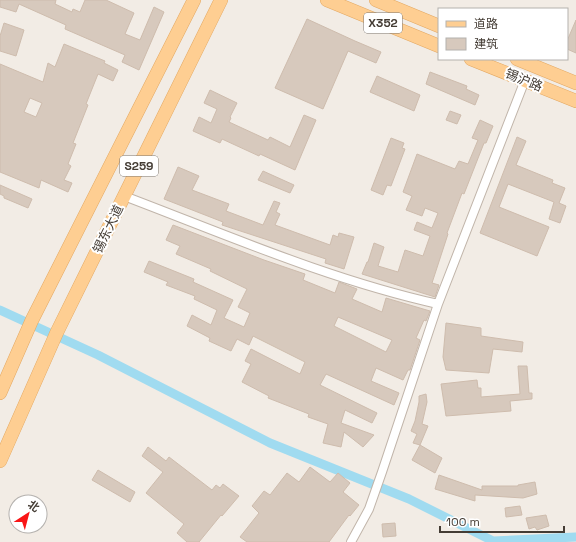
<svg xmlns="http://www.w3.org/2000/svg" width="576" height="542" font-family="'Space Grotesk','Noto Sans SC',sans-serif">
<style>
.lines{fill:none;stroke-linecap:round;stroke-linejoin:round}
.canal{stroke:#a0dbf0;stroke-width:9}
.building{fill:#d7c9bd;stroke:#cebcad;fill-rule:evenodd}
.street-casing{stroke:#c1b5aa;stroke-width:10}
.primary-casing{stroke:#e3a862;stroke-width:14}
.street{stroke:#fff;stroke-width:8}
.primary{stroke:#fece92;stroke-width:13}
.labels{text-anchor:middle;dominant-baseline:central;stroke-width:4;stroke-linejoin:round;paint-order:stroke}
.shield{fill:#fff;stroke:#7c7671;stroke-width:1}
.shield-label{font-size:12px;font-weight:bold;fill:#443c34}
.street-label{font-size:13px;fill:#443c34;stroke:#fff}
</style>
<rect width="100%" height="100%" fill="#f2ece5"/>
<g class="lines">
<path class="canal" d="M0,310L98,355L270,443L409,499L493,541L576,537"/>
</g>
<path class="building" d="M0,0H56L55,4L72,12L73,9L80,12L85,0H106L134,13L125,34L140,40L154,7L164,12L139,70L122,62L125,55L65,29L66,25L19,4L16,12L0,7Z
M307,19L355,41L381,52L376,63L348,51L323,109L275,88Z
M576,20V53L567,49V41Z
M4,23L24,30L16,56L0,51V36Z
M64,44L105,61L104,63L118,70L113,81L98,74L86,104L88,105L73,143L76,144L68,164L71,166L64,180L72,183L68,192L41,180L39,188L0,172V64L43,82L48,63L55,67ZM30,98L42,103L36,117L24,112Z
M430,72L467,86L466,89L479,95L475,105L426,84Z
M377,76L420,95L414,111L370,92Z
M210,90L237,103L230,117L231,118L229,122L268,140L270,137L290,147L304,115L316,120L295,170L260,154L259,156L222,139L220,143L193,131L199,117L211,123L217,109L204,103Z
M450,111L461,115L457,124L446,120Z
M480,120L493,126L486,143H484L464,194L462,193L447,233L448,234L432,283L439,285L435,297L362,274L367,262H368L374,243L384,247L378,266L398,272L405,250L423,256L430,236L414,230L417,222L432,228L438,213L425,208L422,216L406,210L412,196L403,192L417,154L455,169L459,161L468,164L478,140L472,138Z
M517,137L526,141L516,165L553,180L552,183L565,188L559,203L566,206L560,223L549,219L554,202L508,184L499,207L549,227L537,256L480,233Z
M391,138L404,143L402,148L405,149L391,186L387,185L383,195L371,190Z
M178,167L199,176L192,190L229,204L226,211L263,225L274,201L280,203L276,212L280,214L275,225L330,245L333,235L338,237L339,233L354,237L344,269L325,263L326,259L222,225L223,222L164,199Z
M263,171L294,185L290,193L258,180Z
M0,185L32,199L28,208L4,198V196L0,194Z
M173,225L264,260L305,274L303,280L335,293L339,282L357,289L352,299L382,312L386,298L430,311L426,321L424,320L416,338L420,340L410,370H408L403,380L376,368L371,381L399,393L394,405L326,374L320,385L377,413L372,423L345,410L341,423L374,435L363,447L344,432L341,447L323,443L328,424L308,417L309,414L268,398L269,396L242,382L251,364L245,361L251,349L300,374L305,362L253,336L249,345L237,339L231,351L209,341L210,338L187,326L192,315L211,325L217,310L194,299L195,296L166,285L168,282L144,272L149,261L194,279L193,282L233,300L224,318L244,327L250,313L238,307L247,289L210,271L211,269L176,254L180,246L166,240ZM338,317L392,340L386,352L334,326Z
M446,323L481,328V336L523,342L522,352L493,349L489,373L446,370L443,357Z
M518,366H527L529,393H532V399L510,401L511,411L446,416L441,384L477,380L478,388H481V397L520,394Z
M426,394L427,402L422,424L428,426L420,445L413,443L417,434L411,431L415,421L419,402V396Z
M420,445L442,458L435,473L412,460Z
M148,447L166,461L169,457L212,490L216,485L220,488L223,484L239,496L222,516L221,515L199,542H187L177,533L184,524L146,493L163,472L142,456Z
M310,467L330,482L338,473L350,483L343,492L359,505L350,516L349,515L329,542H247L240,537L259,513L252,506L264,491L270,495L287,473L299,482Z
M98,470L135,492L130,502L92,480Z
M439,475L482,490V486H518V485L535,482L537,494L523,498L475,495V501L435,489Z
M520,506L522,515L506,517L505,508Z
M546,515L549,526L537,530L535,527L529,529L526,518Z
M395,523L396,536L383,537L382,524Z"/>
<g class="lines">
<defs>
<path id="street" d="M124,196C227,235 330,280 438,304
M351,542L369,509L382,472L438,304L525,80"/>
<path id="primary" d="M327,0L439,46
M376,0L439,26
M471,59L576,101
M517,59L576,83
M0,393L32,320L194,0
M0,461L57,332L221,0"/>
</defs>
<use href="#street" class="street-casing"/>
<use href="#primary" class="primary-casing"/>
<use href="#street" class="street"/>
<use href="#primary" class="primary"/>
</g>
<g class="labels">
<g class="shield">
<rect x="364" y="13" width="38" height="20" rx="3"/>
<rect x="120" y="156" width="38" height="20" rx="3"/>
</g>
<g class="shield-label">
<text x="383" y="23">X352</text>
<text x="139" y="166">S259</text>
</g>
<g class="street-label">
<text transform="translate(524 80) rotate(22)">锡沪路</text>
<text transform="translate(108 229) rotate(-64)">锡东大道</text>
</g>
</g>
<rect x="438" y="8" width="130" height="52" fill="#ffffff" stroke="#b4b1ae"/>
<rect x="446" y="21" width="20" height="6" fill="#fece92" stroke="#b4b1ae"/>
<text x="474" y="28" font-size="12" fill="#443c34">道路</text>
<rect x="446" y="38" width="20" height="12" fill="#d7c9bd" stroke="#b4b1ae"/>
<text x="474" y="48" font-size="12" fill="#443c34">建筑</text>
<g transform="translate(28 514) rotate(36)"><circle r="19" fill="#ffffff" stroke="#b4b1ae"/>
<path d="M0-3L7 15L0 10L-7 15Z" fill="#f91516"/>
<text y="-6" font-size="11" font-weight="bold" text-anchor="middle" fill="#443c34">北</text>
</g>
<path d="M440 526v6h124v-6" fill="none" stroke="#443c34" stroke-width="2"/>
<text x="446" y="526" font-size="12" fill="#443c34" stroke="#ffffff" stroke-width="3" paint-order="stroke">100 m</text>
</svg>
